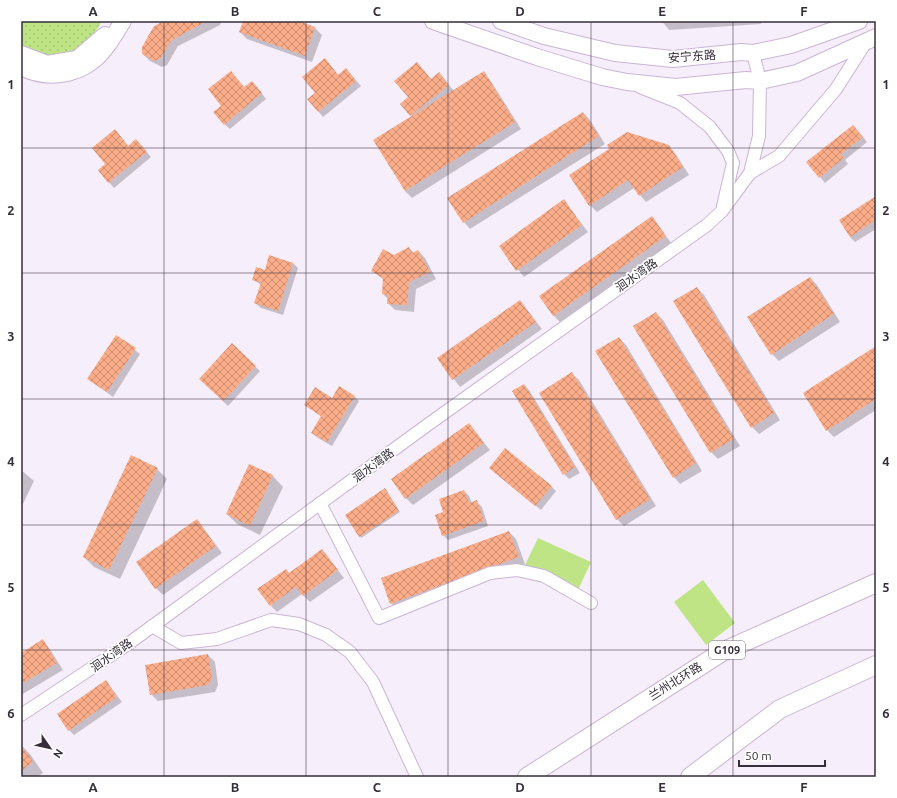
<svg xmlns="http://www.w3.org/2000/svg" width="897" height="798" font-family="Ubuntu,'Noto Sans SC',sans-serif">
<style>
.grass{fill:url(#grass-dots)}
.pitch{fill:#bee485}
.shadow{fill:#0003}
.building{fill:url(#building-cross-hatch)}
.lines{fill:none;stroke-linecap:round;stroke-linejoin:round}
.minor-casing{stroke:#cab5d4;stroke-width:14}
.major-casing{stroke:#cab5d4;stroke-width:18}
.highway-casing{stroke:#cab5d4;stroke-width:20}
.minor{stroke:#fff;stroke-width:12}
.major{stroke:#fff;stroke-width:16}
.highway{stroke:#fff;stroke-width:18}
.grid{fill:none;stroke:#362e3a;stroke-width:1;stroke-opacity:0.55}
.labels{text-anchor:middle;dominant-baseline:central;stroke-width:3.5;stroke-linejoin:round;paint-order:stroke}
.shield{fill:#fff;stroke:#726d75;stroke-width:1}
.shield-label{font-size:11px;font-weight:bold;fill:#362e3a}
.street-label{font-size:12px;fill:#362e3a;stroke:#fff}
.neatline{fill:none;stroke:#362e3a;stroke-width:1.5}
.grid-label{font-size:13px;text-anchor:middle;font-weight:bold;fill:#362e3a}
</style>
<defs>
<pattern id="grass-dots" width="8" height="8" patternUnits="userSpaceOnUse"><rect width="8" height="8" fill="#bee485"/><path d="M2 2h.1M6 6h.1" fill="none" stroke="#a4c474" stroke-width="1.8" stroke-linecap="round"/></pattern>
<pattern id="building-cross-hatch" width="8" height="8" patternUnits="userSpaceOnUse"><rect width="8" height="8" fill="#fbad89"/><path d="M0 0l8 8M0 8l8-8" fill="none" stroke="#cc8d71"/></pattern>
</defs>
<rect width="100%" height="100%" fill="#f7eefb"/>
<path class="grass" d="M21,21H102L91,39L77,51L62,58L44,57L21,47Z"/>
<path class="pitch" d="M538,538L591,562L578,590L525,565Z
M703,580L735,623L706,645L674,602Z"/>
<path class="shadow" d="M166,21H222L220,25L178,46L167,65L162,67L150,61L143,54Z
M244,21H296L315,28L322,35L312,62L247,39L240,32Z
M662,21H761V24L669,30Z
M330,65L338,75L346,69L361,86L323,117L318,111L316,94Z
M483,73L490,80L521,129L412,198L405,191L413,117L401,104L431,80L444,79L454,91Z
M257,87L266,99L230,129L224,124L244,88Z
M583,113L590,120L605,144L470,229L464,222Z
M858,131L867,142L845,160L848,164L825,183L808,162Z
M120,136L129,147L141,145L151,157L114,188L99,171L107,164Z
M668,146L675,153L689,175L646,202L634,188L597,212L590,205L570,175Z
M876,198V229L855,242L850,237Z
M564,201L588,232L524,277L500,246Z
M652,218L672,244L560,322L553,315Z
M409,248L414,253L418,251L425,258L436,279L416,289L414,312L395,310L388,303V299L383,294L384,280L372,271Z
M270,256L293,263L298,268L283,315L261,308L255,303L261,285L253,279L266,271Z
M810,278L817,285L840,322L779,361L772,354Z
M697,288L704,295L780,420L759,434L752,427Z
M520,301L542,329L460,387L438,358Z
M656,313L663,320L740,446L718,459L711,452L634,327Z
M116,336L140,354L113,397L88,379Z
M619,338L626,345L702,471L680,484L674,477Z
M232,345L260,371L228,406L200,379Z
M876,347V410L834,437L827,430Z
M572,374L579,380L656,506L624,526L617,519Z
M524,385L529,390L580,473L569,479L564,474Z
M354,396L359,401L332,446L318,438L313,433L322,417L305,405Z
M469,424L490,450L413,505L406,498Z
M250,465L273,476L283,487L260,535L237,524L227,514Z
M157,469L167,479L120,579L94,567L84,557Z
M21,470L34,481L21,508Z
M495,473L551,486L556,491L541,510Z
M386,491L400,512L361,538L346,515Z
M464,491L469,496L472,503L477,502L482,507L488,526L448,540L443,535L444,513Z
M197,520L222,553L163,595L156,588Z
M509,532L516,539L525,564L398,610L391,603Z
M322,550L344,578L310,602L302,594L277,612L271,606L290,574Z
M43,641L49,648L63,670L21,695V654Z
M208,655L215,662L218,685L215,692L158,701L151,694Z
M106,681L122,702L74,735L69,730Z
M21,745L30,754L43,773L37,777H21Z"/>
<path class="building" d="M164,21H207L172,40L160,59L154,61L142,54V47L154,26Z
M243,21H299L315,27L305,56L239,32Z
M661,21H681V22L661,23Z
M325,58L338,75L346,68L356,81L318,112L307,99L315,93L302,77Z
M417,62L431,79L439,72L449,85L410,116L400,104L408,97L394,81Z
M231,71L244,87L252,81L262,93L224,125L213,112L221,106L208,89Z
M484,71L515,122L405,191L373,140Z
M583,112L599,136L463,223L447,198Z
M853,125L863,137L841,154L844,158L819,178L806,162Z
M115,129L128,146L136,139L147,152L108,183L98,170L105,164L92,148Z
M627,132L669,145L683,167L639,196L628,180L589,206L569,175L609,149L607,145Z
M876,196V220L850,237L839,220Z
M564,199L582,225L516,271L499,246Z
M652,216L666,236L553,316L539,296Z
M409,247L412,253L418,250L430,272L409,282L407,305L387,304L388,295L382,294L383,278L371,271L383,249L394,255Z
M269,255L293,263L278,311L254,303L261,283L252,280L256,267L265,270Z
M810,277L834,314L771,355L747,317Z
M697,287L774,413L751,428L673,301Z
M520,300L536,322L452,380L437,358Z
M656,312L734,439L710,453L633,326Z
M116,335L136,348L107,392L87,379Z
M619,337L696,463L673,478L595,351Z
M232,343L256,366L223,401L199,379Z
M876,346V399L826,431L803,393Z
M572,372L650,499L616,520L539,393Z
M524,384L575,467L563,475L512,391Z
M339,386L355,396L327,442L311,433L321,416L304,405L315,387L332,398Z
M469,423L484,443L405,499L391,479Z
M505,448L552,486L535,506L489,468Z
M131,455L158,468L109,570L83,557Z
M249,464L273,475L250,526L226,514Z
M385,488L399,511L359,537L345,515Z
M464,490L469,503L477,500L484,521L442,536L435,515L443,512L439,499Z
M197,519L216,546L155,589L136,562Z
M509,531L519,557L390,604L381,578Z
M322,549L338,570L303,596L296,587L270,606L257,589L286,569L289,573Z
M43,639L57,663L21,684V653Z
M208,654L212,678L208,685L150,695L145,665Z
M106,680L117,697L68,731L57,714Z
M21,744L33,762L21,771Z"/>
<g class="lines">
<defs>
<path id="minor" d="M640,87L680,103L710,127L728,151L733,163L723,206
M750,173L779,156L836,89L866,42
M320,503L379,618L490,573L517,570L544,576L591,603
M152,626L181,643L217,639L271,620L299,624L326,635L350,652L373,682L417,777
M21,715L128,644L426,426L707,225L722,211L750,173L759,136L760,81L753,53"/>
<path id="major" d="M433,21L537,57L602,77L627,82L676,87L746,80L760,81L797,73L876,37
M501,21L544,36L615,53L673,59L741,52L753,53L791,45L859,21
M21,54L47,64L77,59L105,35
M21,67C44,79 73,77 94,60C106,50 115,34 123,21"/>
<path id="highway" d="M527,777L722,652L876,583
M690,777L780,709L876,665"/>
</defs>
<use href="#minor" class="minor-casing"/>
<use href="#major" class="major-casing"/>
<use href="#highway" class="highway-casing"/>
<use href="#minor" class="minor"/>
<use href="#major" class="major"/>
<use href="#highway" class="highway"/>
</g>
<path class="grid" d="M164,21V777M306,21V777M448,21V777M591,21V777M733,21V777M21,148H876M21,273H876M21,399H876M21,525H876M21,650H876"/>
<g class="labels">
<rect class="shield" x="709" y="641" width="36" height="18" rx="3"/>
<g class="shield-label">
<text x="727" y="650">G109</text>
</g>
<g class="street-label">
<text transform="translate(692 56) rotate(-4)">安宁东路</text>
<text transform="translate(636 275) rotate(-35)">洄水湾路</text>
<text transform="translate(373 465) rotate(-36)">洄水湾路</text>
<text transform="translate(111 655) rotate(-35)">洄水湾路</text>
<text transform="translate(675 681) rotate(-32)">兰州北环路</text>
</g>
</g>
<rect width="897" height="798" fill="none" stroke="#ffffff" stroke-width="44"/>
<g transform="translate(50 748) rotate(124)" stroke="#ffffff" stroke-width="3" paint-order="stroke">
<path d="M0-3L7 15L0 10L-7 15Z" fill="#362e3a"/>
<text y="-6" font-size="11" font-weight="bold" text-anchor="middle" fill="#362e3a">N</text>
</g>
<path d="M739 760v6h86v-6" fill="none" stroke="#362e3a" stroke-width="2"/>
<text x="745" y="760" font-size="12" fill="#362e3a" stroke="#ffffff" stroke-width="3" paint-order="stroke">50 m</text>
<rect x="22" y="22" width="853" height="754" class="neatline"/>
<g class="grid-label">
<text x="93" y="16">A</text>
<text x="235" y="16">B</text>
<text x="377" y="16">C</text>
<text x="520" y="16">D</text>
<text x="662" y="16">E</text>
<text x="804" y="16">F</text>
<text x="11" y="89">1</text>
<text x="886" y="89">1</text>
<text x="11" y="215">2</text>
<text x="886" y="215">2</text>
<text x="11" y="341">3</text>
<text x="886" y="341">3</text>
<text x="11" y="466">4</text>
<text x="886" y="466">4</text>
<text x="11" y="592">5</text>
<text x="886" y="592">5</text>
<text x="11" y="718">6</text>
<text x="886" y="718">6</text>
<text x="93" y="792">A</text>
<text x="235" y="792">B</text>
<text x="377" y="792">C</text>
<text x="520" y="792">D</text>
<text x="662" y="792">E</text>
<text x="804" y="792">F</text>
</g>
</svg>
